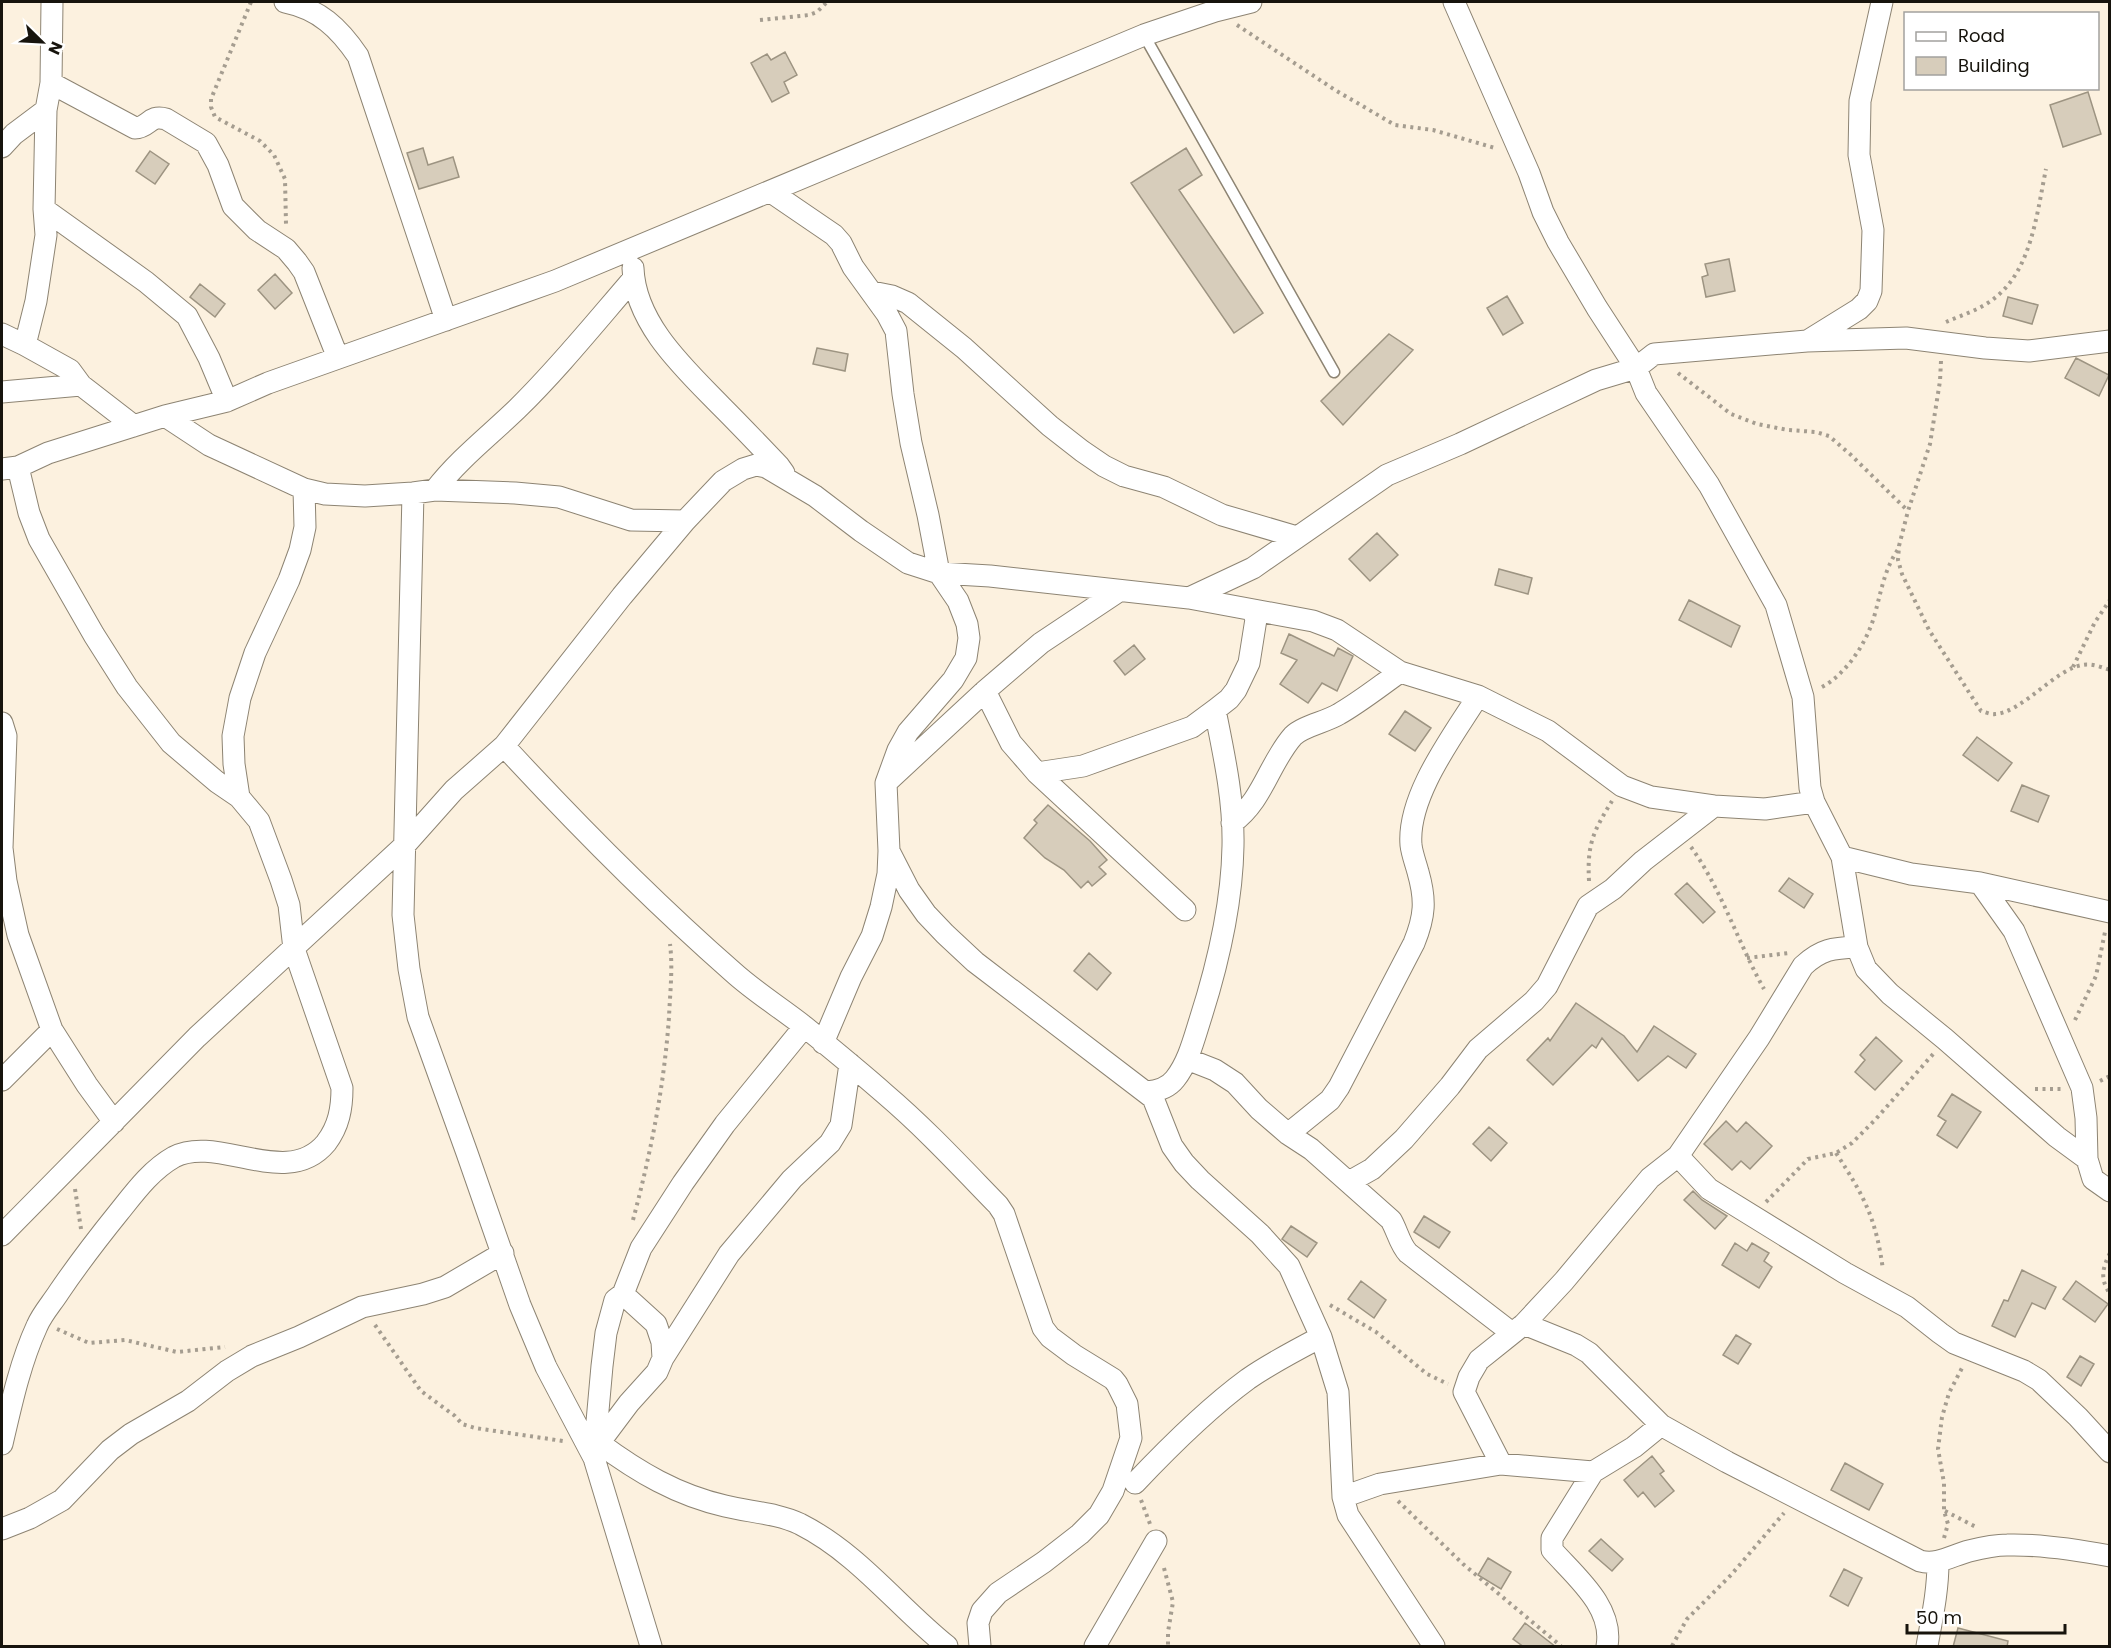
<svg xmlns="http://www.w3.org/2000/svg" width="2111" height="1648" font-family="Poppins,sans-serif">
<style>
.building{fill:#d7cdbb;stroke:#9d9482;stroke-width:1.5}
.lines{fill:none;stroke-linecap:round;stroke-linejoin:round}
.service-casing{stroke:#8d8473;stroke-width:13}
.minor-casing{stroke:#8d8473;stroke-width:23}
.path{stroke:#a59d90;stroke-width:4;stroke-dasharray:3 4.5;stroke-linecap:butt}
.service{stroke:#fff;stroke-width:10}
.minor{stroke:#fff;stroke-width:21}
</style>
<rect width="100%" height="100%" fill="#fcf1df"/>
<path class="building" d="M785,52L797,75L784,82L789,93L772,102L751,63L767,54L771,60Z
M2088,92L2101,134L2063,147L2050,105Z
M423,148L428,165L453,157L459,177L419,189L407,153Z
M1186,148L1202,175L1179,190L1263,313L1234,333L1131,183Z
M150,151L169,164L155,184L136,171Z
M1729,259L1735,291L1706,297L1702,277L1708,275L1705,264Z
M275,274L292,293L275,309L258,290Z
M200,284L225,304L215,317L190,297Z
M1507,296L1523,323L1503,335L1487,308Z
M2008,297L2038,305L2032,324L2003,316Z
M1389,334L1413,350L1343,425L1321,401Z
M817,348L848,354L845,371L813,364Z
M2076,358L2109,375L2099,396L2065,378Z
M1377,533L1398,555L1370,581L1349,559Z
M1499,569L1532,578L1528,594L1495,585Z
M1689,600L1740,626L1731,647L1679,620Z
M1289,634L1334,656L1338,648L1353,656L1337,691L1322,683L1308,703L1280,684L1297,660L1281,653Z
M1134,645L1145,659L1125,675L1114,661Z
M1405,711L1431,728L1415,751L1389,734Z
M1977,737L2012,763L1998,781L1963,755Z
M2022,785L2049,796L2038,822L2011,811Z
M1048,805L1090,841L1107,860L1099,867L1106,874L1092,886L1088,881L1081,888L1064,870L1045,858L1024,838L1037,823L1034,820Z
M1789,878L1813,894L1804,908L1779,891Z
M1687,883L1715,912L1703,923L1675,894Z
M1089,953L1111,973L1097,990L1074,971Z
M1576,1003L1624,1036L1637,1052L1654,1026L1696,1054L1686,1068L1668,1056L1638,1081L1602,1038L1596,1048L1592,1045L1553,1085L1527,1060L1548,1038L1550,1041Z
M1876,1037L1902,1061L1875,1090L1855,1072L1865,1060L1860,1055Z
M1952,1094L1981,1112L1957,1148L1937,1135L1946,1121L1938,1116Z
M1726,1121L1737,1132L1746,1122L1772,1146L1750,1169L1741,1161L1732,1170L1704,1144Z
M1489,1127L1507,1143L1491,1161L1473,1144Z
M1693,1191L1702,1200L1727,1216L1715,1229L1684,1200Z
M1424,1216L1450,1232L1439,1248L1414,1232Z
M1291,1226L1317,1243L1307,1257L1282,1239Z
M1735,1243L1747,1251L1752,1243L1769,1253L1764,1261L1772,1267L1759,1288L1722,1265Z
M2022,1270L2056,1287L2045,1309L2032,1303L2015,1337L1992,1326L2004,1300L2008,1301Z
M1361,1281L1386,1300L1374,1318L1348,1299Z
M2076,1281L2108,1304L2095,1322L2063,1299Z
M1736,1335L1751,1344L1738,1364L1723,1355Z
M2080,1356L2094,1364L2081,1386L2067,1377Z
M1652,1456L1664,1471L1660,1474L1674,1491L1655,1507L1643,1492L1638,1497L1624,1480Z
M1845,1463L1883,1484L1869,1510L1831,1490Z
M1601,1539L1623,1559L1612,1571L1589,1551Z
M1488,1558L1511,1572L1501,1589L1478,1575Z
M1844,1569L1862,1578L1848,1606L1830,1596Z
M1525,1623L1556,1647H1524L1513,1639Z
M1958,1628L2008,1641L2007,1647H1953Z"/>
<g class="lines">
<defs>
<path id="service" d="M1144,35L1334,372"/>
<path id="minor" d="M52,2L51,83L46,110L44,209L46,235L36,301L25,345L70,370L81,385L134,426
M285,2C319,9 339,28 358,56L446,320
M1454,2L1529,173L1543,212L1558,242L1597,308L1636,368L1646,393L1709,485L1776,605L1803,697L1810,788L1814,802L1842,857L1857,947L1866,969L1890,994L1945,1039L2057,1137L2087,1159L2093,1179L2110,1191
M51,83L135,128C149,128 149,114 166,119L206,143L218,165L233,206L257,230L286,249L297,262L304,272L338,358
M2,147L14,134L46,110
M771,192L834,235L841,243L853,267L887,314L896,331L903,394L911,443L928,515L939,573L958,601L967,624L969,638L966,658L953,680L908,732L898,750L886,783L889,851L888,874L881,907L872,936L851,977L823,1043
M44,209L146,282L187,316L209,358L227,401
M633,268C635,324 685,369 721,406C741,426 760,446 779,466L784,473
M872,292L892,296L908,303L964,348L1050,426L1082,451L1104,466L1124,476L1164,487L1222,515L1297,537
M2,334L25,345
M1809,340L1859,309L1867,301L1871,291L1873,230L1859,155L1860,101L1882,2
M2,392L81,385
M165,416L209,445L304,489L325,494L365,496L413,493L435,490L515,493L559,497L631,520L685,521L723,481L743,469L756,465L766,467L815,496L861,531L908,563L939,573L990,576L1189,598L1313,621L1337,630L1400,672L1478,696L1548,731L1622,786L1651,797L1714,806L1765,809L1814,802
M18,467L29,513L39,539L94,635L127,687L171,743L217,782L239,797
M2,469L18,467L48,453L165,416L227,401L268,383L555,281L1144,35L1215,11L1251,2
M435,490C459,459 489,436 517,409C558,369 595,323 633,279
M413,493L403,915L409,969L418,1017L467,1153L520,1305L546,1367L594,1458L651,1646
M1189,598L1253,568L1387,475L1460,444L1596,380L1636,368L1654,354L1807,341L1906,338L1985,348L2029,351L2110,341
M985,691L1011,743L1037,773L1185,910
M2,723L6,736L2,848L6,881L18,935L52,1030L87,1085L114,1122
M504,746C577,825 652,901 733,972C755,992 781,1008 805,1027C832,1049 859,1071 885,1094C925,1128 961,1167 998,1205L1004,1214L1043,1328L1050,1337L1074,1355L1113,1379L1117,1384L1127,1404L1131,1438L1113,1491L1099,1515L1080,1534L1044,1562L998,1593L982,1611L978,1623L980,1646
M1037,773L1083,766L1192,727L1215,710L1229,699L1236,690L1249,663L1256,619L1253,611
M889,780L985,691L1041,643L1119,591
M1232,823C1263,801 1269,763 1293,736C1303,726 1326,722 1339,714C1360,702 1380,686 1400,672
M889,851L909,890L926,914L945,934L975,962L1153,1098L1172,1146L1184,1163L1200,1180L1260,1234L1289,1266L1321,1337L1338,1392L1343,1497L1348,1515L1434,1646
M1842,857L1911,874L1980,883L2110,912
M1980,883L2014,931L2082,1088L2086,1118L2087,1159
M1187,1059L1215,1070L1235,1083L1259,1109L1288,1134L1311,1149L1391,1220C1397,1230 1400,1245 1408,1253L1512,1333
M2,1080L52,1030
M1147,1092C1158,1091 1168,1088 1175,1079C1188,1063 1194,1039 1200,1020C1218,964 1232,905 1233,846C1234,800 1224,755 1215,710
M1288,1134L1330,1100L1339,1087L1414,943C1425,916 1426,900 1418,872C1416,864 1412,854 1411,845C1407,796 1453,736 1478,696
M1678,1156L1709,1189L1845,1273L1907,1307L1940,1333L1954,1343L2024,1371L2039,1380L2078,1417L2110,1452
M1349,1182L1372,1169L1404,1139L1450,1086L1478,1049L1534,1001L1547,986L1588,906L1613,889L1643,861L1714,806
M2,1235L197,1037L405,845L454,790L504,746L622,596L685,521
M1524,1324L1576,1345L1589,1353L1661,1425L1727,1462L1920,1561C1937,1566 1953,1555 1969,1551C1981,1548 1995,1545 2007,1545C2039,1544 2078,1550 2110,1556
M663,1358L729,1254L792,1179L830,1143L841,1125L850,1064
M594,1439L599,1443L629,1403L657,1372L663,1358L662,1342L656,1324L623,1294
M599,1443C638,1472 677,1495 725,1506C749,1512 777,1513 800,1524C859,1554 897,1606 947,1646
M2,1444C11,1405 20,1363 37,1326C42,1314 52,1303 59,1292C78,1264 98,1238 119,1212C135,1192 151,1170 174,1157C218,1134 287,1190 326,1143C339,1126 342,1108 342,1088L294,949L289,905L281,880L259,821L239,797L234,764L233,736L240,698L255,653L289,580L300,550L305,527L304,489
M594,1455L602,1366L606,1333L615,1300L623,1294L641,1248L683,1183L725,1124L804,1027
M1501,1464L1464,1392L1469,1377L1479,1360L1524,1324L1564,1281L1650,1178L1678,1156L1759,1038L1803,966C1821,949 1833,948 1857,947
M1593,1472L1552,1538V1550C1575,1576 1614,1607 1607,1646
M1135,1483C1170,1446 1207,1409 1248,1379C1271,1363 1296,1350 1321,1337
M1343,1497L1380,1484L1501,1464L1593,1472L1634,1447L1661,1425
M2,1529L30,1518L62,1500L110,1450L131,1434L188,1401L227,1371L252,1356L299,1337L362,1307L423,1294L445,1287L503,1253
M1095,1646L1156,1541
M1927,1646C1932,1618 1938,1591 1938,1562"/>
</defs>
<use href="#service" class="service-casing"/>
<use href="#minor" class="minor-casing"/>
<path class="path" d="M251,2L211,99V107L215,117L260,141L274,155L285,179L286,224
M760,20L809,15L817,12L827,2
M1237,25L1335,90L1395,125L1433,130L1495,148
M1946,322C1962,315 1982,309 1996,297C2032,268 2037,212 2046,169
M1941,361L1940,381L1930,444L1908,511L1899,546L1898,560L1902,574L1929,630L1981,711C1985,712 1991,715 1995,714C2021,713 2056,669 2082,665C2091,663 2101,667 2110,670
M1678,373L1731,414L1757,424L1788,430L1816,432L1829,436L1851,455L1908,511
M2073,667L2095,622L2110,600
M1822,687C1846,674 1866,644 1874,617C1881,593 1884,569 1899,548
M1691,847C1722,890 1738,943 1764,989
M1589,881C1587,844 1593,832 1612,801
M1747,958L1789,953
M2075,1020L2096,976L2105,932
M2100,1081L2110,1076
M2035,1089H2061
M1836,1153C1864,1196 1876,1218 1883,1270
M75,1189L81,1229
M1766,1202L1808,1159L1836,1153L1852,1143L1875,1120L1934,1053
M633,1220C651,1152 664,1087 669,1017C670,993 673,968 670,944
M2110,1253C2102,1269 2100,1279 2110,1294
M1330,1305L1376,1332L1427,1374L1448,1384
M375,1325L421,1391L455,1416L462,1424L475,1428L563,1441
M57,1329L89,1343L125,1340L177,1352L225,1347
M1141,1500L1150,1524
M1398,1501L1463,1564L1561,1646
M1945,1511L1978,1528
M1944,1538L1948,1524L1944,1511V1483L1938,1449L1942,1417L1949,1393L1962,1368
M1164,1568L1173,1602L1168,1632V1646
M1672,1646L1687,1619L1731,1575L1784,1513"/>
<use href="#service" class="service"/>
<use href="#minor" class="minor"/>
</g>
<rect width="2111" height="1648" fill="none" stroke="#17140d" stroke-width="6"/>
<rect x="1904" y="12" width="195" height="78" fill="#ffffff" stroke="#a2a19e" stroke-width="1.5"/>
<rect x="1916" y="32" width="30" height="9" fill="#ffffff" stroke="#a2a19e" stroke-width="1.5"/>
<text x="1958" y="42" font-size="18" fill="#17140d">Road</text>
<rect x="1916" y="57" width="30" height="18" fill="#d7cdbb" stroke="#a2a19e" stroke-width="1.5"/>
<text x="1958" y="72" font-size="18" fill="#17140d">Building</text>
<g transform="translate(42 42) rotate(114)" stroke="#ffffff" stroke-width="4.5" paint-order="stroke">
<path d="M0-4.5L10 22L0 15L-10 22Z" fill="#17140d"/>
<text y="-9" font-size="16" font-weight="bold" text-anchor="middle" fill="#17140d">N</text>
</g>
<path d="M1907 1624v9h158v-9" fill="none" stroke="#17140d" stroke-width="3"/>
<text x="1916" y="1624" font-size="18" fill="#17140d" stroke="#ffffff" stroke-width="4.5" paint-order="stroke">50 m</text>
</svg>
